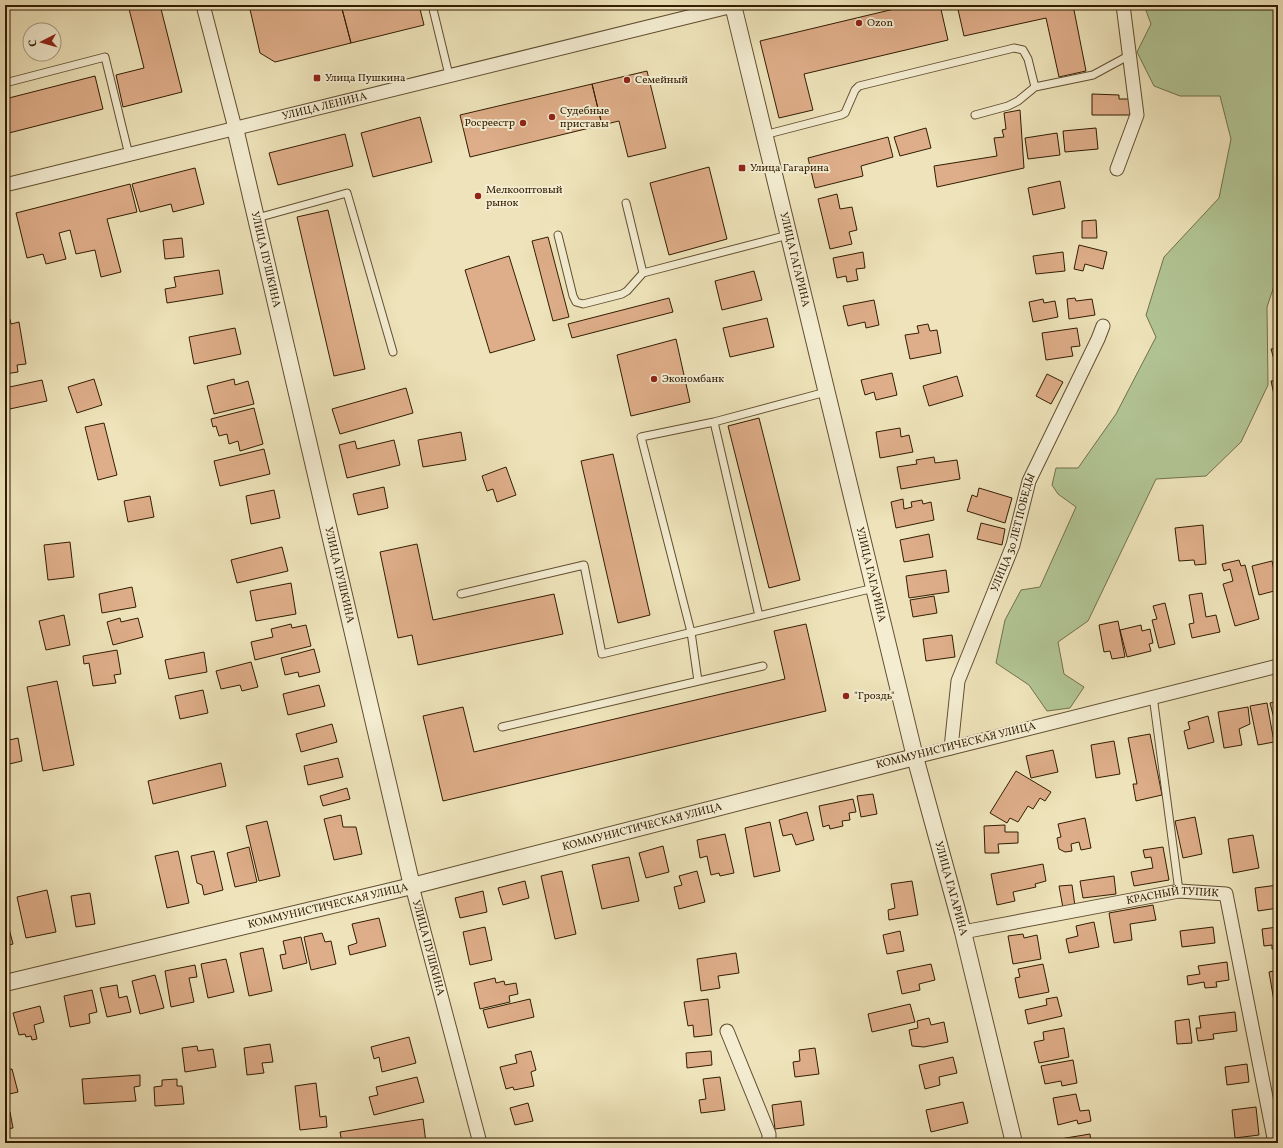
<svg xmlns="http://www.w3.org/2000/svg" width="1283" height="1148" font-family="Vollkorn,serif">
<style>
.green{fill:#b2c595;stroke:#72714c}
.building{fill:#dead89;stroke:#321d02}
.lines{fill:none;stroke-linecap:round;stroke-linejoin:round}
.service-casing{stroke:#614e30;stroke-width:9}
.minor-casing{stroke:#614e30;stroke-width:15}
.tertiary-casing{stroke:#614e30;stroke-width:18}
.service{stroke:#f4edd2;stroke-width:7}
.minor{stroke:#f4edd2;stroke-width:13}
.tertiary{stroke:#f4edd2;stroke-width:16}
.poi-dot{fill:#8f2418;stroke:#f4edd2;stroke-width:1.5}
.labels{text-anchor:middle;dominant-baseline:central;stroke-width:4;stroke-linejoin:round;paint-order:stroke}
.poi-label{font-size:11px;fill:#321d02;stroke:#f4edd2;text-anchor:start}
.street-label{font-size:11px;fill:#321d02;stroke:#f4edd2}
</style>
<rect width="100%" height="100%" fill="#eee3ba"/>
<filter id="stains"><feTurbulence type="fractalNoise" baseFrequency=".005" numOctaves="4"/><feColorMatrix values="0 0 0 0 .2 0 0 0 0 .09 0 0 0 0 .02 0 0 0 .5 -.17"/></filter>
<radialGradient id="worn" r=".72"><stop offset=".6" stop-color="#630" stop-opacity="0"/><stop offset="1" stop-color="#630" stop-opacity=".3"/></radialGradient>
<path class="green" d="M1144,5H1278V274L1267,307L1268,385L1241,442L1206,476L1156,479L1088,621L1058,642L1064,674L1084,687L1070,708L1047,711L1029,685L996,663L1005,620L1021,590L1040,587L1076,507L1058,494L1052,485L1056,468H1078L1116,414L1156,337L1146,315L1164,257L1219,198L1231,139L1220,96H1180L1154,86L1137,52L1151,24Z"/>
<path class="building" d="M128,5H160L182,92L123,107L116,75L144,68Z
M249,5H341L351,43L275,62L260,53Z
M341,5H419L424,25L351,43Z
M508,5H524L509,9Z
M911,5H940L948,40L804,74L813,110L779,118L760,41Z
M957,5H1073L1086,71L1059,77L1046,18L964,36Z
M647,71L666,148L628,157L619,121L602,125L592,84Z
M95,76L103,109L5,134V99Z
M592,84L602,125L470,157L460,115Z
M1092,94L1119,95V99H1130V115H1092Z
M1020,110L1024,168L937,187L934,166L997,156L994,138L1004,137L1002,130L1006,129L1004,113Z
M420,117L432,162L373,177L361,133Z
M926,128L931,148L900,156L894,137Z
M1096,128L1098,149L1065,152L1063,131Z
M1057,133L1060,155L1028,159L1025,138Z
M345,134L353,166L278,185L269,153Z
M888,137L893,157L861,166L863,176L815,188L808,158Z
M709,167L727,239L669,255L650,183Z
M195,168L204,204L173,212L171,204L140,212L132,184Z
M1060,181L1065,208L1033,215L1028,188Z
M130,184L137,212L107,219L121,272L101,277L95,250L76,254L70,230L59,233L66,259L46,264L43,254L27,258L16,213Z
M837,194L840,209L852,207L857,230L849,232L852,244L830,249L818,199Z
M328,210L365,369L334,376L297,217Z
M1096,220L1097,238H1082V221Z
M548,237L569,317L553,321L532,241Z
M182,238L184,257L165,259L163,240Z
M1079,245L1107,252L1103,269L1085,264L1083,271L1074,269Z
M863,252L865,268L856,269L858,280L847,282L846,276L837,278L833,258Z
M1063,252L1065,271L1036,274L1033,256Z
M509,256L535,340L490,353L465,270Z
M219,270L223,294L167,303L165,289L176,287L174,277Z
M754,271L762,300L722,310L715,281Z
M1275,290H1278V315H1274Z
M669,298L673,312L572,338L568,324Z
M1075,298L1076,301L1092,299L1095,315L1069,319L1067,299Z
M1043,299L1044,303L1055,301L1058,317L1033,322L1029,302Z
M874,300L879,325L866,328L865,322L848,326L843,306Z
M767,318L774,347L730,357L723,328Z
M10,319L11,324L19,322L26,364L17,365L18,372L5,374V320Z
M928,324L930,331L937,330L941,353L910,359L905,335L919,333L917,326Z
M235,328L241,354L194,364L189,337Z
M1077,328L1080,346L1071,347L1073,356L1046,360L1042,333Z
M676,339L690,402L631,416L617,355Z
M1278,348V362L1275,363L1271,349Z
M892,373L897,395L876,400L874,392L865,395L861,380Z
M1047,374L1063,382L1051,404L1036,396Z
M957,376L963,396L929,406L923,386Z
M94,379L102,405L77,413L68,387Z
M234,379L235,385L248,381L254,404L214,414L207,386Z
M42,380L47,401L5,410V388Z
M1278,380V398L1275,399L1271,381Z
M406,388L413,413L340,434L332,409Z
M1278,404V415L1275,405Z
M254,408L263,444L240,451L238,441L229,444L227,434L219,436L216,426L213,427L211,419Z
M759,418L800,580L769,588L728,426Z
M104,423L117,475L98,480L85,427Z
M900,428L901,437L909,435L913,452L880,458L876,432Z
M461,432L466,460L423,467L418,440Z
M394,440L400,465L347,478L339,445L355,441L357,449Z
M264,449L270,474L220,486L214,461Z
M613,454L650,615L618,623L581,461Z
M934,457L935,463L957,460L960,479L901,489L897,467L917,464L916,460Z
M506,467L516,495L497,502L493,489L487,491L482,476Z
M384,487L388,508L358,515L353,494Z
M979,488L1012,498L1005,523L967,511L972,495L977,497Z
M274,490L280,518L251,524L246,496Z
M150,496L154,517L128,522L124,501Z
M903,499L904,509L912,507L911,502L922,500L923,504L931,502L934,520L896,528L891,502Z
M981,523L1005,529L1002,545L977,539Z
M1203,525L1206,564L1195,565L1194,560L1179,561L1175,528Z
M929,534L933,557L904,562L900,540Z
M70,542L74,577L48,580L44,545Z
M417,544L433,620L554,594L563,634L418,665L412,635L398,638L380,552Z
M282,547L288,571L237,583L231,560Z
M1239,560L1241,566L1245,565L1259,619L1235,626L1223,584L1233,581L1230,569L1224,571L1222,564Z
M1272,561L1278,590L1259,595L1252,566Z
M946,570L949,592L909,598L906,576Z
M291,583L296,614L256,621L250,591Z
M132,587L136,607L102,613L99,594Z
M1202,593L1206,617L1216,615L1220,632L1192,638L1189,624L1194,623L1189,595Z
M934,596L937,613L913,617L910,600Z
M1165,603L1175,644L1159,648L1152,620L1157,619L1153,606Z
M64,615L70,645L46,650L39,621Z
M120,618L121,622L138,618L143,637L113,645L107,622Z
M1118,621L1125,657L1112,659L1110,651L1104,652L1099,625Z
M291,624L292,628L306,625L311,646L255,660L251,642L273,637L271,629Z
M806,624L826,711L443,801L423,716L463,707L474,752L785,679L774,631Z
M1141,625L1142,631L1150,629L1153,643L1149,644L1151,651L1127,657L1120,630Z
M952,635L955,657L926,661L923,639Z
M314,649L320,672L299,677L298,672L285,675L281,658Z
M117,650L121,674L114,675L116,683L93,686L89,663L84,664L83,656Z
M204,652L207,672L169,679L165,660Z
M251,662L258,687L242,691L240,685L221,689L216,671Z
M57,681L74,765L43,771L27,687Z
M319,685L325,706L288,715L283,694Z
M203,690L208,713L180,719L175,696Z
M1278,701V734L1270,703Z
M1267,703L1274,742L1258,745L1250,706Z
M1248,707L1250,724L1239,729L1242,745L1224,748L1218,712Z
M1208,716L1214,742L1188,749L1184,731L1190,729L1188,722Z
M332,724L337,742L301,752L296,734Z
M1150,734L1162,795L1136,801L1133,784H1137L1128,738Z
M18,738L22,761L5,765V741Z
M1114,741L1120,774L1096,778L1091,745Z
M1053,750L1058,772L1031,778L1026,756Z
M338,758L343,777L308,785L304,766Z
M221,763L226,786L153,804L148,781Z
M1016,771L1051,792L1045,801L1040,798L1033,809L1028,806L1018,822L1010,818L1007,823L990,813Z
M347,788L350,799L323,806L320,796Z
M873,794L877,814L861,817L857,796Z
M853,799L856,812L849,813L850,820L842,821L843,826L830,829L829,825L823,827L819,806Z
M807,812L814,840L796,845L792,834L783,836L779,820Z
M341,815L343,827H356L362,854L334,860L324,819Z
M1195,817L1202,854L1183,858L1175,821Z
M1085,818L1091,848L1081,850L1079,842L1071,844L1072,851L1065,852L1059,849L1057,838L1061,837L1058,824Z
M267,821L280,876L259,881L246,826Z
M770,822L780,871L754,877L745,828Z
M1005,825V832H1018V843L998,844L999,853H985L984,826Z
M725,834L734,873L720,876L719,873L711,875L707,856L700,858L697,840Z
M1253,835L1259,868L1233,873L1228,839Z
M663,846L669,872L646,878L639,853Z
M249,847L257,882L235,887L227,853Z
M1163,847L1169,880L1134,886L1131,872L1153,868L1151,857L1145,858L1143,850Z
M178,851L189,903L167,908L155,856Z
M214,851L223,890L204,895L202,885L197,883L191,856Z
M629,857L639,901L602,909L592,865Z
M1043,864L1046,881L1035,884L1036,887L1013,892L1015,901L997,905L991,874Z
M562,871L576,934L555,939L541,876Z
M697,871L705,902L679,909L674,887L682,885L679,876Z
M1114,876L1116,894L1083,898L1080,881Z
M525,881L529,898L503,905L498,888Z
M912,881L918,915L889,920L888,910L895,908L891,884Z
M1072,885L1075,906L1063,908L1059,886Z
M1278,885V908L1258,911L1255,888Z
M47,890L56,932L26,938L17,897Z
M483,891L487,912L460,918L455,898Z
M90,893L95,924L76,927L71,896Z
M1153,905L1156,920L1130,924L1132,940L1114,943L1109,913Z
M5,913L13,944L5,946Z
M379,918L386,946L350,955L348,946L357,943L352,924Z
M1094,922L1099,947L1069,953L1066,939L1078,936L1076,926Z
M485,927L492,960L470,965L463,932Z
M1213,927L1215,943L1182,947L1180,931Z
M1278,927V949H1272V945L1264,946L1262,929Z
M900,931L904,951L887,954L883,935Z
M322,933L325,942L331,941L336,964L311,970L304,937Z
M1023,934L1024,938L1037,935L1041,959L1013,964L1008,936Z
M301,937L307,963L283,969L280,955L286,954L283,941Z
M263,948L272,991L249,996L240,953Z
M736,953L739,973L718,976L720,988L701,991L697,959Z
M226,959L234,992L208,998L201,964Z
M1227,962L1229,980L1216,982L1217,987L1205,988L1204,982L1188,985L1187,976L1200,974L1198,966Z
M931,964L935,980L919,984L920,990L902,994L897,971Z
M1043,964L1049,992L1019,998L1015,978L1020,977L1018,969Z
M195,965L197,977L189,978L194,1002L171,1007L165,971Z
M1278,970V1006L1275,1007L1269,972Z
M155,975L164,1008L140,1014L132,981Z
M495,978L496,983L504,981L505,985L516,983L518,994L509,996L510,1002L480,1009L474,983Z
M117,985L119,998L127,996L131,1012L107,1017L100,988Z
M92,990L97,1012L89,1014L90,1023L70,1027L64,996Z
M1057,997L1062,1016L1028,1024L1025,1010L1047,1005L1046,999Z
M530,999L534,1017L488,1028L483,1010Z
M708,999L712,1035L694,1037L693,1025L688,1026L684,1002Z
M910,1004L915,1022L872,1032L868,1014Z
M40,1006L44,1022L34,1025L37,1039L32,1040L31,1036L26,1037L25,1034L19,1035L13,1013Z
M1235,1012L1237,1031L1213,1034L1214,1039L1198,1041L1196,1028H1201L1199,1016Z
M929,1018L931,1025L944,1022L948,1042L924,1047L912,1046L909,1030L918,1028L917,1021Z
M1189,1019L1192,1043L1177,1044L1175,1021Z
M1064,1028L1069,1057L1039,1063L1034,1042L1044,1040L1043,1032Z
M409,1037L416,1063L382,1072L379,1057L374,1059L371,1047Z
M270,1044L273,1062L262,1063L264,1073L247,1075L244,1048Z
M197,1046L198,1051L213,1049L216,1067L185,1072L182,1048Z
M815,1048L819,1074L795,1077L793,1062L800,1061L799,1050Z
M531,1051L536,1070L531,1072L534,1086L514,1090L513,1087L506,1089L500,1067L517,1063L515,1055Z
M711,1051L712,1065L687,1068L686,1053Z
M953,1057L957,1073L939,1077L940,1085L925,1089L919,1065Z
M1073,1060L1077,1083L1062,1086L1061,1081L1045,1084L1041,1066Z
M1247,1064L1249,1082L1227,1085L1225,1067Z
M12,1069L18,1092L5,1095V1070Z
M140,1075V1086L134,1087L136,1101L84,1104L82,1079Z
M417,1077L424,1102L374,1115L369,1097L378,1095L376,1087Z
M720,1077L725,1110L701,1113L699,1100L706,1099L703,1079Z
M177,1079V1086H182L184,1104L155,1106L154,1087L162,1086V1080Z
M316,1083L320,1117L326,1116L327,1127L300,1130L295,1086Z
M1076,1094L1080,1111L1089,1110L1091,1121L1078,1124L1077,1120L1058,1125L1053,1098Z
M801,1101L804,1125L775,1129L772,1105Z
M963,1102L968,1123L931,1132L926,1110Z
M528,1103L533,1121L515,1125L510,1108Z
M1256,1107L1259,1135L1235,1138L1232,1110Z
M10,1112L13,1128L6,1129L7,1136H5V1113Z
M423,1119L426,1143H342L340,1132Z
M1090,1134L1091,1143H1060V1139Z
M546,1140L547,1143H533Z
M724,1140L725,1143H701Z"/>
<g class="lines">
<defs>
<path id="service" d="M432,5L449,75
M5,83L105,57L129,155
M975,115L1008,106L1018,101L1035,87
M764,135L841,115L845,113L855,90L859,86L1014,48L1023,50L1028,59L1035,87L1093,75L1130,55
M626,203L643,273
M257,218L347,193L393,352
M558,235L573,296L576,302L583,304L622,294L627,291L643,273L788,235
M714,422L759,616
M461,594L584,565L602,654L874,588
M698,681L691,632L641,437L714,422L826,392
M1153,696L1179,891
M502,727L763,666"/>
<g id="minor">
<path d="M203,5L235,128"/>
<path d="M1117,169L1137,115L1123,5"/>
<path id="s1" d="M5,185L733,6"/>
<path id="s2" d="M951,748L958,681L1013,545L1029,481L1098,339L1103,326"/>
<path d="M915,757L1278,666"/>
<path id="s3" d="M412,886L480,1143"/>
<path id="s4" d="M963,932L1179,891L1226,894L1275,1143"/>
<path d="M727,1031L769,1134V1143"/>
</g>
<g id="tertiary">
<path id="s5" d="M733,5L915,757L963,932L1014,1143"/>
<path id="s6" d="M235,128L412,886"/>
<path id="s7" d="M5,983L412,886L915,757"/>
</g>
</defs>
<use href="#service" class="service-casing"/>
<use href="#minor" class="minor-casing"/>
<use href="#tertiary" class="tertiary-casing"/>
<use href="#service" class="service"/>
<use href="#minor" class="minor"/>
<use href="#tertiary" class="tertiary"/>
</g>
<g class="poi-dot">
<circle cx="859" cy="23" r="4"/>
<rect x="313" y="74" width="8" height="8" rx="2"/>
<circle cx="627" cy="80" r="4"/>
<circle cx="552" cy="117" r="4"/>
<circle cx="523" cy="123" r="4"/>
<rect x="738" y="164" width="8" height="8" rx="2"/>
<circle cx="478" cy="196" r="4"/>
<circle cx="654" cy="379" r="4"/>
<circle cx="846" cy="696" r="4"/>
</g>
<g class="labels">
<g class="poi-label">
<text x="867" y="23">Ozon</text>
<text x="325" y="78">Улица Пушкина</text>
<text x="635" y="80">Семейный</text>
<text x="560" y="111">Судебные<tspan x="560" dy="13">приставы</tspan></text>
<text x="515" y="123" text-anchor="end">Росреестр</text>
<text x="750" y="168">Улица Гагарина</text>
<text x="486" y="190">Мелкооптовый<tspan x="486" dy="13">рынок</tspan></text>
<text x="662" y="379">Экономбанк</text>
<text x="854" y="696">"Гроздь"</text>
</g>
<g class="street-label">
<text stroke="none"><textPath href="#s1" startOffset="329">УЛИЦА ЛЕНИНА</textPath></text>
<text stroke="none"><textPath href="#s6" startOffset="135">УЛИЦА ПУШКИНА</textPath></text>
<text stroke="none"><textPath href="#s5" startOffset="262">УЛИЦА ГАГАРИНА</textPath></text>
<text stroke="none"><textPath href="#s2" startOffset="226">УЛИЦА 30 ЛЕТ ПОБЕДЫ</textPath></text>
<text stroke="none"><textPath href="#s6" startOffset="459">УЛИЦА ПУШКИНА</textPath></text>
<text stroke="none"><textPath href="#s5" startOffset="586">УЛИЦА ГАГАРИНА</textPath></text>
<text transform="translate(956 746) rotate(-14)">КОММУНИСТИЧЕСКАЯ УЛИЦА</text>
<text stroke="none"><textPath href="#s7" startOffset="656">КОММУНИСТИЧЕСКАЯ УЛИЦА</textPath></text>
<text stroke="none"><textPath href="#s5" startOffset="910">УЛИЦА ГАГАРИНА</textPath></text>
<text stroke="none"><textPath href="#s4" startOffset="213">КРАСНЫЙ ТУПИК</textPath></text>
<text stroke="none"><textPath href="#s7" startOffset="332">КОММУНИСТИЧЕСКАЯ УЛИЦА</textPath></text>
<text stroke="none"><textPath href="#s3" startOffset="64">УЛИЦА ПУШКИНА</textPath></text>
</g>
</g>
<rect width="1283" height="1148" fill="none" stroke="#eee3ba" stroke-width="20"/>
<rect x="6" y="6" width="1271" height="1136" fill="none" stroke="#321d02" stroke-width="2"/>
<rect x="10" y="10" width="1263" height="1128" fill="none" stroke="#321d02"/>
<g transform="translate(42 42) rotate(264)"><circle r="19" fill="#f4edd2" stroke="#a69a7f"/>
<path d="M0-3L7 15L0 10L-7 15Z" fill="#8f2418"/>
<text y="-6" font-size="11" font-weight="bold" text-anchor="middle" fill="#321d02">С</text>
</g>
<rect width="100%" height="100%" filter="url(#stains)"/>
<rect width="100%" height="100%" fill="url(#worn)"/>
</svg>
